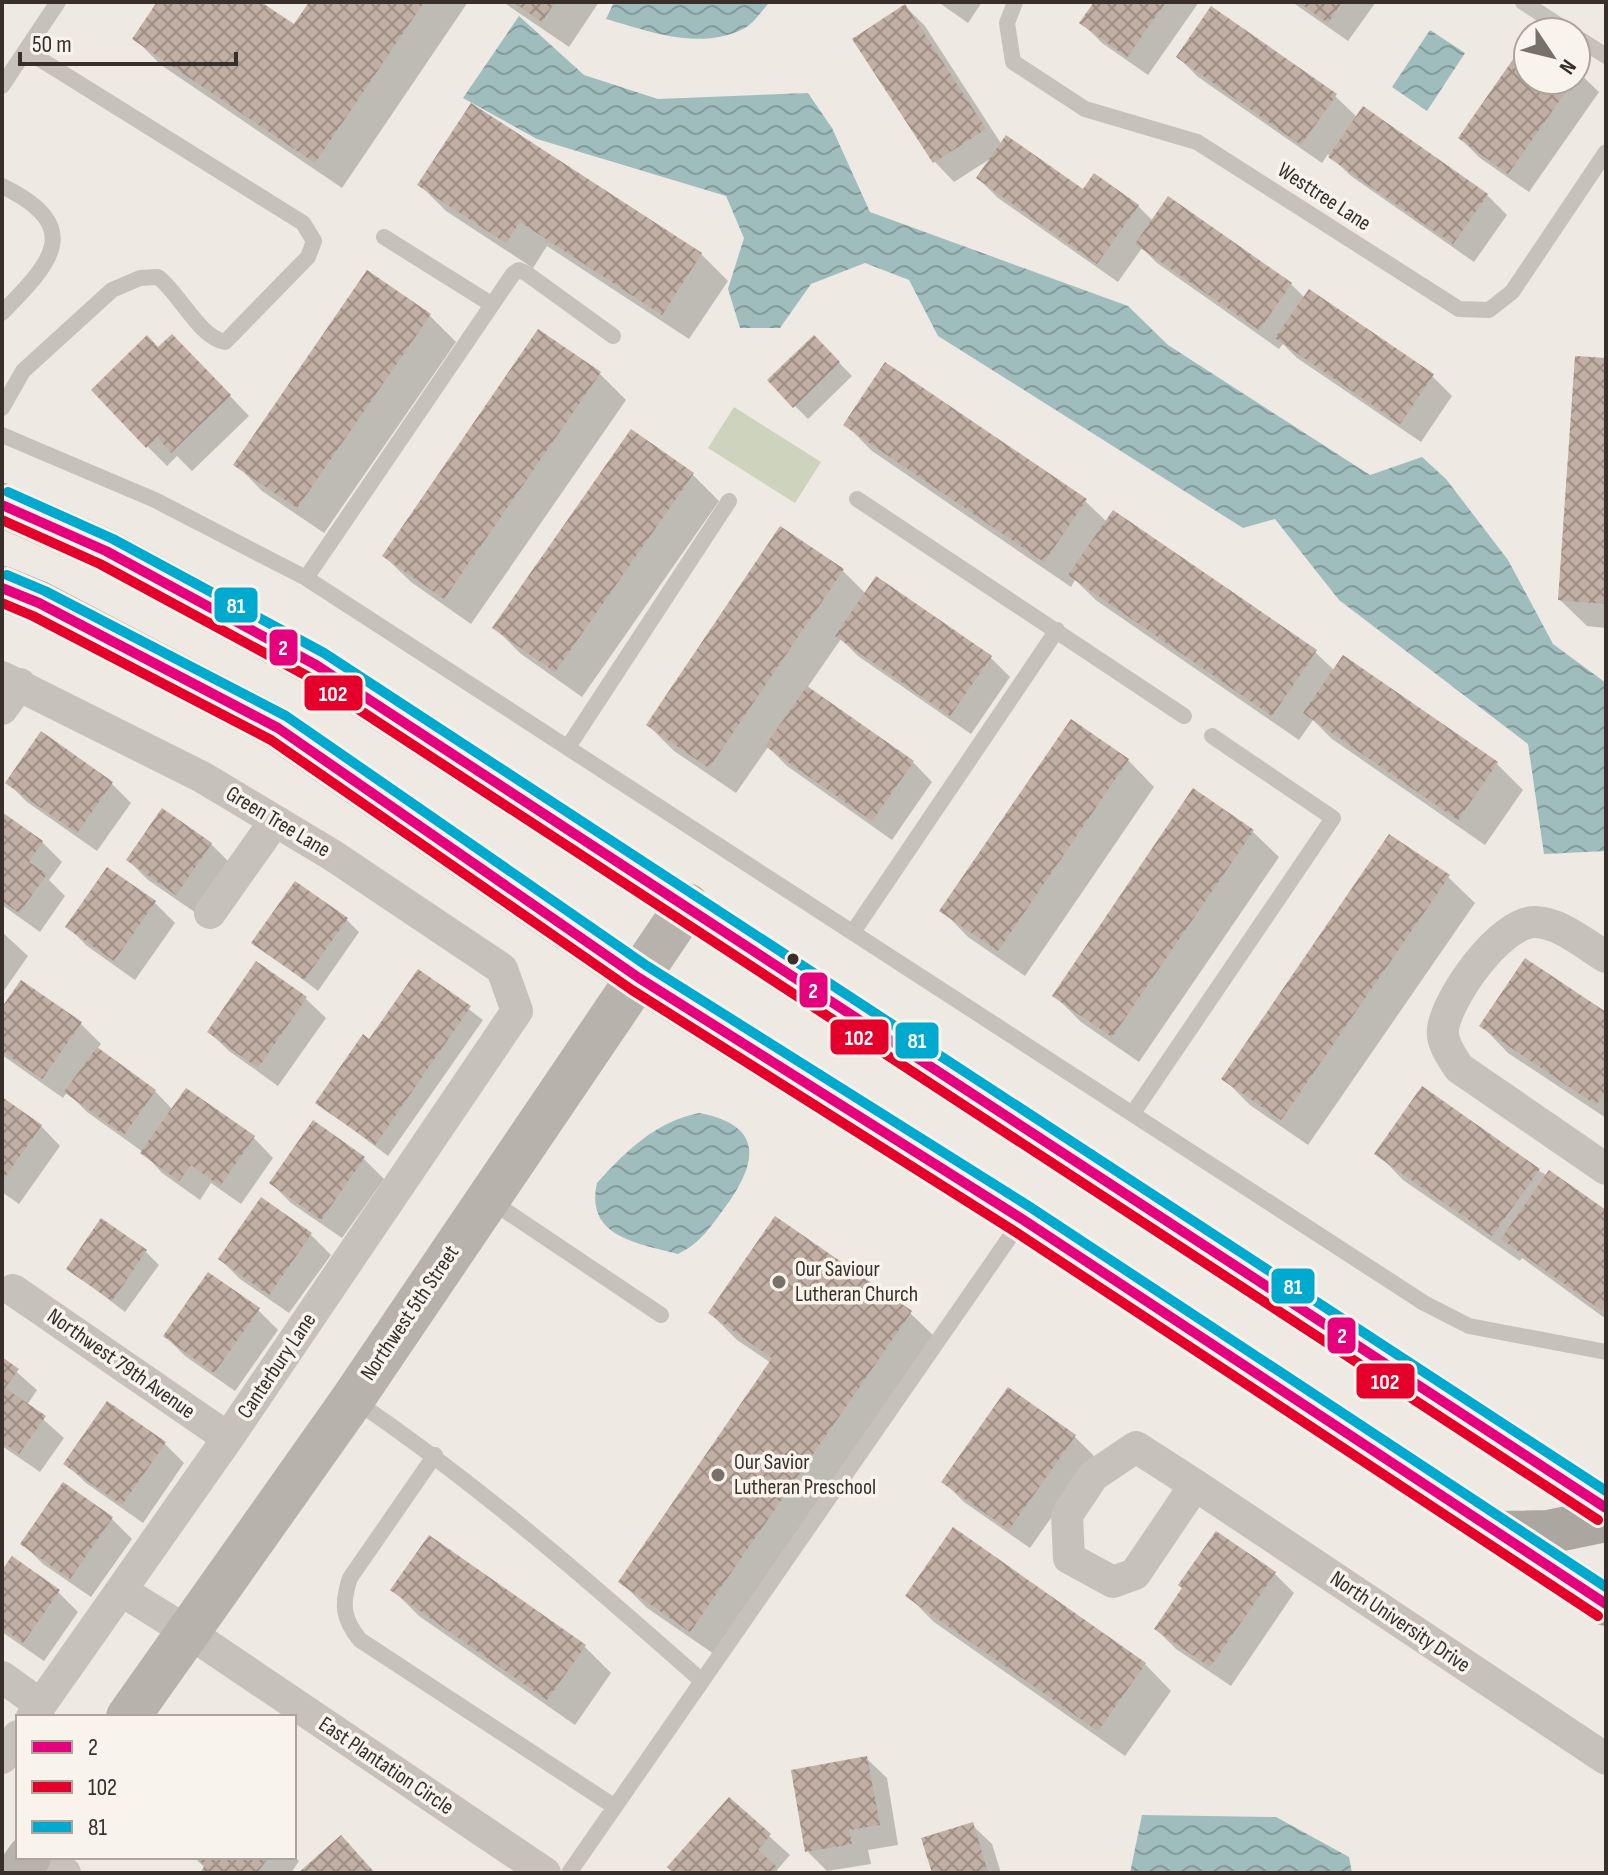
<svg xmlns="http://www.w3.org/2000/svg" width="1608" height="1875" font-family="'Sofia Sans Condensed',sans-serif">
<style>
.pitch{fill:#ced3bd}
.water{fill:url(#water-waves)}
.shadow{fill:#0003}
.building{fill:url(#building-cross-hatch)}
.lines{fill:none;stroke-linecap:round;stroke-linejoin:round}
.lane{stroke:#c7c1bb;stroke-width:16}
.street{stroke:#c7c1bb;stroke-width:32}
.secondary{stroke:#b8b2ac;stroke-width:44}
.primary{stroke:#aca6a0;stroke-width:44}
.bus-1-casing{stroke:#f9f4eb;stroke-width:16}
.bus-2-casing{stroke:#f9f4eb;stroke-width:16}
.bus-3-casing{stroke:#f9f4eb;stroke-width:16}
.bus-1{stroke:#e5007d;stroke-width:10}
.bus-2{stroke:#e4002b;stroke-width:10}
.bus-3{stroke:#00a9ce;stroke-width:10}
.bus-dot{fill:#382f2a;stroke:#f9f4eb;stroke-width:3}
.poi-dot{fill:#78706a;stroke:#f9f4eb;stroke-width:3}
.labels{text-anchor:middle;dominant-baseline:central;stroke-width:7;stroke-linejoin:round;paint-order:stroke}
.street-label{font-size:22px;fill:#382f2a;stroke:#f9f4eb}
.poi-label{font-size:22px;fill:#382f2a;stroke:#f9f4eb;text-anchor:start}
.line-badge{stroke:#f9f4eb;stroke-width:3}
.badge-label{font-size:22px;text-anchor:middle;font-weight:bold;fill:#fff}
</style>
<defs>
<pattern id="water-waves" width="16" height="10" patternUnits="userSpaceOnUse" patternTransform="scale(2)"><rect width="16" height="10" fill="#a0bdbe"/><path d="M0 5q4-4 8 0t8 0" fill="none" stroke="#839a9b"/></pattern>
<pattern id="building-cross-hatch" width="8" height="8" patternUnits="userSpaceOnUse" patternTransform="scale(2)"><rect width="8" height="8" fill="#c1afa4"/><path d="M0 0l8 8M0 8l8-8" fill="none" stroke="#9e8f86"/></pattern>
</defs>
<rect width="100%" height="100%" fill="#eee9e2"/>
<path class="pitch" d="M734,407L821,462L795,503L708,448Z"/>
<path class="water" d="M614,2H770C762,10 753,25 743,29C700,51 648,31 606,19Z
M519,16L584,75L658,99L808,93L832,128L870,212L1128,306L1168,345L1370,475L1422,457L1446,479L1508,560L1553,644L1606,683V851L1544,854L1528,744L1339,600L1275,519L1243,528L938,336L909,280L865,263L811,284L780,328H740L728,289L744,238L726,196L537,139L463,98Z
M1430,30L1465,53L1427,111L1392,87Z
M699,1113C764,1125 758,1162 726,1206C711,1226 701,1243 678,1254C637,1243 585,1237 597,1183C626,1151 655,1122 699,1113Z
M1142,1815L1276,1817L1349,1857L1352,1873H1130Z"/>
<path class="shadow" d="M159,2H257L294,27L311,2H468L342,188L161,65L135,39Z
M503,2H599L569,47Z
M938,2H982L968,23Z
M1097,2H1199L1148,75L1102,43L1082,23Z
M1292,2H1376L1348,41Z
M905,6L925,26L1002,145L1083,192L1138,206L1153,221L1291,284L1305,298L1432,376L1452,396L1421,442L1297,358L1283,344L1279,349L1157,263L1142,248L1118,282L998,198L978,178L993,157L954,182L935,162L855,39Z
M1528,42V80H1576V70L1599,92L1529,192L1480,158L1460,138Z
M1178,57L1335,96L1358,118L1487,195L1507,215L1474,262L1351,176L1328,154L1322,163L1198,77Z
M472,105L701,254L728,281L689,339L547,246L533,268L446,211L420,185Z
M430,316L456,342L324,533L262,491L236,464Z
M814,337L852,376L808,419L770,381Z
M158,349L192,356L249,416L192,471L177,456L167,466L147,446Z
M1606,360V628L1587,626L1560,600Z
M599,373L626,400L471,624L411,582L384,556Z
M845,424L1085,501L1107,522L1315,652L1335,671L1497,764L1523,790L1485,845L1332,739L1313,720L1299,740L1097,601L1075,580L1071,587L872,451Z
M692,474L719,501L582,697L521,654L495,628Z
M843,571L866,594L990,657L1010,677L971,734L858,656L841,639L807,688L913,762L932,782L892,840L787,766L768,747L736,793L674,751L648,725Z
M1071,722L1128,760L1154,787L1025,976L968,937L942,910Z
M8,783H111L131,803L97,851L27,802Z
M2,814L42,842L62,862L49,880L65,896L40,932L2,905Z
M1252,831L1279,857L1139,1062L1081,1022L1055,996Z
M211,844L231,864L196,913L148,880L128,860Z
M107,870L155,903L175,923L135,980L87,946L68,927Z
M1448,877L1475,903L1308,1145L1250,1105L1223,1078Z
M346,919L359,932L318,991L254,942Z
M2,932L28,956L3,992L2,991Z
M257,964L306,999L326,1018L278,1086L229,1051L209,1032Z
M419,972L483,1020L388,1156L318,1103L370,1042Z
M22,982L81,1024L101,1044L97,1049L155,1091L173,1110L254,1138L273,1158L241,1204L211,1183L200,1200L162,1173L143,1152L87,1112L67,1092L63,1098L2,1055V1010Z
M1606,1015V1118L1508,1053L1482,1026Z
M2,1099L41,1126L60,1146L19,1204L2,1192Z
M313,1123L364,1159L384,1179L342,1238L291,1203L271,1183Z
M1377,1153L1538,1170L1606,1212V1319L1522,1258L1520,1261L1403,1180Z
M262,1200L311,1235L331,1255L289,1313L240,1279L220,1259Z
M146,1252L159,1265L125,1312L69,1269Z
M258,1310L278,1330L235,1391L185,1356L165,1336Z
M710,1313H910L937,1339L717,1656L647,1608L620,1581L771,1363L737,1340Z
M2,1359L37,1390L27,1405L64,1438L40,1472L2,1446Z
M1074,1436L1094,1456L1030,1548L964,1502L944,1482Z
M165,1444L184,1463L143,1523L86,1483L66,1464Z
M64,1485L112,1519L132,1539L91,1597L43,1564L23,1544Z
M1274,1573L1294,1593L1231,1686L1176,1649L1156,1629Z
M2,1574L58,1592L78,1612L44,1661L2,1632Z
M393,1590L585,1647L611,1673L575,1725L419,1616Z
M908,1596L1145,1664L1171,1691L1125,1756L934,1622Z
M867,1759L887,1778L898,1845L868,1850L871,1864L827,1871L807,1851Z
M729,1800L790,1855L777,1870L780,1873H676Z
M972,1825L992,1844L1001,1873H934Z
M294,1856L299,1861L291,1873H202L206,1869L194,1857Z"/>
<path class="building" d="M157,2H261L294,24L309,2H424L315,163L132,39Z
M513,2H555L542,22Z
M1094,2H1166L1127,57L1079,23Z
M1298,2H1342L1328,23Z
M905,4L986,129L933,163L852,39Z
M1211,6L1337,94L1301,145L1176,57Z
M1528,38V80H1574L1508,174L1458,138Z
M471,103L702,253L662,315L520,222L506,243L417,185Z
M1363,106L1488,194L1453,244L1328,157Z
M1006,135L1083,189L1094,173L1139,205L1097,264L976,178Z
M1168,196L1292,283L1259,330L1135,244Z
M367,270L431,314L297,508L233,465Z
M1309,289L1434,374L1400,424L1275,338Z
M538,329L601,372L444,599L382,556Z
M172,334L231,395L171,453L157,437L146,448L91,390L147,335L158,347Z
M814,335L840,362L793,408L767,380Z
M1575,356L1606,358V604L1558,600Z
M885,362L1087,499L1044,562L843,425Z
M631,429L694,473L555,672L492,628Z
M1113,510L1317,650L1272,716L1068,575Z
M780,526L844,569L709,768L646,725Z
M876,576L992,656L950,716L835,636Z
M1343,655L1498,762L1458,820L1303,713Z
M807,686L914,761L872,821L765,746Z
M1071,719L1129,759L998,951L939,911Z
M41,731L113,782L77,833L5,783Z
M1193,788L1254,830L1112,1037L1052,996Z
M162,808L212,843L176,895L126,860Z
M2,812L43,841L29,862L47,874L19,913L2,901Z
M1389,834L1450,875L1281,1120L1221,1079Z
M107,867L156,901L114,961L65,927Z
M295,881L348,918L304,980L251,943Z
M1525,958L1606,1012V1090L1596,1105L1479,1026Z
M256,961L307,997L258,1068L207,1032Z
M418,969L471,1006L375,1145L315,1103L363,1034L369,1039Z
M21,980L82,1022L42,1079L2,1051V1007Z
M97,1047L156,1090L124,1135L64,1092Z
M1422,1086L1540,1169L1492,1236L1374,1154Z
M186,1088L255,1136L220,1186L191,1165L179,1181L140,1153Z
M2,1097L42,1125L2,1181Z
M313,1120L365,1157L321,1220L269,1183Z
M1549,1170L1606,1210V1303L1601,1310L1501,1239Z
M261,1197L312,1233L269,1295L218,1259Z
M775,1216L912,1311L690,1632L618,1582L772,1358L708,1313Z
M101,1218L147,1250L112,1301L66,1269Z
M208,1272L260,1308L214,1373L163,1336Z
M2,1357L19,1369L5,1388L46,1416L19,1454L2,1442Z
M1008,1387L1076,1435L1009,1530L941,1482Z
M107,1401L166,1442L122,1505L63,1464Z
M63,1482L113,1517L70,1579L20,1544Z
M953,1527L1146,1663L1098,1731L905,1596Z
M1216,1531L1276,1572L1210,1667L1154,1629L1182,1588L1178,1585Z
M429,1535L586,1645L547,1700L390,1590Z
M12,1556L60,1590L23,1643L2,1628V1570Z
M867,1756L880,1825L849,1830L852,1844L805,1852L791,1770Z
M729,1797L771,1834L758,1850L777,1867L772,1873H674L667,1867Z
M973,1822L988,1873H932L921,1838Z
M341,1835L375,1873H298Z
M193,1857H269L257,1873H200L205,1865Z"/>
<g class="lines">
<path class="lane" d="M1015,2L1007,23L1013,62L1085,109L1197,142L1459,309L1489,310L1512,292L1606,152
M1523,2L1569,32
M1576,37L1606,56
M2,86L58,2
M2,186C86,227 51,263 2,313
M384,237L491,304
M2,408L23,371L112,290L140,278L158,277C181,295 198,336 225,342L308,257L314,241L303,223L27,51
M2,435L155,500L306,578L1424,1303L1469,1326L1606,1352
M857,499L1184,716
M306,578L513,274L519,270L526,273L613,336
M568,747L729,501
M853,932L1057,630
M1133,1113L1333,818L1212,736
M488,1199L661,1315
M354,1400C478,1484 590,1582 702,1681
M435,1455L350,1578C341,1605 343,1619 360,1640L615,1807
M569,1873L1021,1221"/>
<path class="street" d="M2,677L202,777L332,855L502,969L517,1011L228,1438L32,1717
M2,709L20,684
M210,913L275,821
M1606,957C1586,945 1559,922 1535,922C1500,922 1447,998 1443,1029C1441,1043 1452,1057 1459,1068L1606,1169
M13,1290L228,1438
M1195,1485L1135,1574L1113,1582L1069,1558L1067,1515L1093,1476L1136,1447L1195,1485L1606,1759
M122,1591L188,1632L545,1873
M2,1677L41,1705
M2,1758L18,1736
M42,1857L65,1873"/>
<path class="secondary" d="M128,1717L352,1400L687,905
M18,1873L29,1857"/>
<path class="primary" d="M2,505L106,551L316,665L1606,1508
M2,588L39,603L278,728L639,978L1022,1219L1606,1604
M1498,1533L1548,1532L1606,1520"/>
<defs>
<path id="bus-1" d="M2,505L106,551L316,665L1606,1508
M2,588L39,603L278,728L639,978L1022,1219L1606,1604"/>
<path id="bus-2" d="M2,520L100,564L309,677L1598,1520
M2,603L33,616L271,740L632,990L1014,1231L1598,1616"/>
<path id="bus-3" d="M8,492L113,539L324,653L1606,1491
M7,575L45,591L286,716L647,966L1030,1207L1606,1587"/>
</defs>
<use href="#bus-1" class="bus-1-casing"/>
<use href="#bus-2" class="bus-2-casing"/>
<use href="#bus-3" class="bus-3-casing"/>
<use href="#bus-1" class="bus-1"/>
<use href="#bus-2" class="bus-2"/>
<use href="#bus-3" class="bus-3"/>
</g>
<circle class="bus-dot" cx="793" cy="959" r="7"/>
<g class="poi-dot">
<circle cx="779" cy="1282" r="8"/>
<circle cx="718" cy="1475" r="8"/>
</g>
<g class="labels">
<g class="street-label">
<text transform="translate(1324 197) rotate(33)">Westtree Lane</text>
<text transform="translate(278 822) rotate(31)">Green Tree Lane</text>
<text transform="translate(410 1313) rotate(-56)">Northwest 5th Street</text>
<text transform="translate(121 1364) rotate(35)">Northwest 79th Avenue</text>
<text transform="translate(277 1366) rotate(-56)">Canterbury Lane</text>
<text transform="translate(1400 1622) rotate(34)">North University Drive</text>
<text transform="translate(386 1766) rotate(34)">East Plantation Circle</text>
</g>
<g class="poi-label">
<text x="795" y="1269">Our Saviour<tspan x="795" dy="25">Lutheran Church</tspan></text>
<text x="734" y="1462">Our Savior<tspan x="734" dy="25">Lutheran Preschool</tspan></text>
</g>
</g>
<g class="line-badge">
<rect x="213" y="586" width="46" height="38" rx="8" fill="#00a9ce"/>
<rect x="268" y="628" width="31" height="39" rx="8" fill="#e5007d"/>
<rect x="303" y="674" width="61" height="38" rx="8" fill="#e4002b"/>
<rect x="798" y="971" width="31" height="38" rx="8" fill="#e5007d"/>
<rect x="829" y="1018" width="61" height="38" rx="8" fill="#e4002b"/>
<rect x="894" y="1021" width="46" height="39" rx="8" fill="#00a9ce"/>
<rect x="1270" y="1267" width="46" height="38" rx="8" fill="#00a9ce"/>
<rect x="1326" y="1316" width="31" height="39" rx="8" fill="#e5007d"/>
<rect x="1355" y="1362" width="61" height="38" rx="8" fill="#e4002b"/>
</g>
<g class="badge-label">
<text x="236" y="613">81</text>
<text x="283" y="655">2</text>
<text x="333" y="701">102</text>
<text x="813" y="998">2</text>
<text x="859" y="1045">102</text>
<text x="917" y="1048">81</text>
<text x="1293" y="1294">81</text>
<text x="1342" y="1343">2</text>
<text x="1385" y="1389">102</text>
</g>
<rect width="1608" height="1875" fill="none" stroke="#382f2a" stroke-width="8"/>
<rect x="16" y="1715" width="280" height="144" fill="#f9f4eb" stroke="#aca59e" stroke-width="2"/>
<rect x="32" y="1741" width="40" height="12" fill="#e5007d" stroke="#aca59e" stroke-width="2"/>
<text x="88" y="1755" font-size="24" fill="#382f2a">2</text>
<rect x="32" y="1781" width="40" height="12" fill="#e4002b" stroke="#aca59e" stroke-width="2"/>
<text x="88" y="1795" font-size="24" fill="#382f2a">102</text>
<rect x="32" y="1821" width="40" height="12" fill="#00a9ce" stroke="#aca59e" stroke-width="2"/>
<text x="88" y="1835" font-size="24" fill="#382f2a">81</text>
<g transform="translate(1552 56) rotate(125)"><circle r="38" fill="#f9f4eb" stroke="#aca59e" stroke-width="2"/>
<path d="M0-6L14 30L0 20L-14 30Z" fill="#78706a"/>
<text y="-12" font-size="22" font-weight="bold" text-anchor="middle" fill="#382f2a">N</text>
</g>
<path d="M20 52v12h216v-12" fill="none" stroke="#382f2a" stroke-width="4"/>
<text x="32" y="52" font-size="24" fill="#382f2a" stroke="#f9f4eb" stroke-width="6" paint-order="stroke">50 m</text>
</svg>
